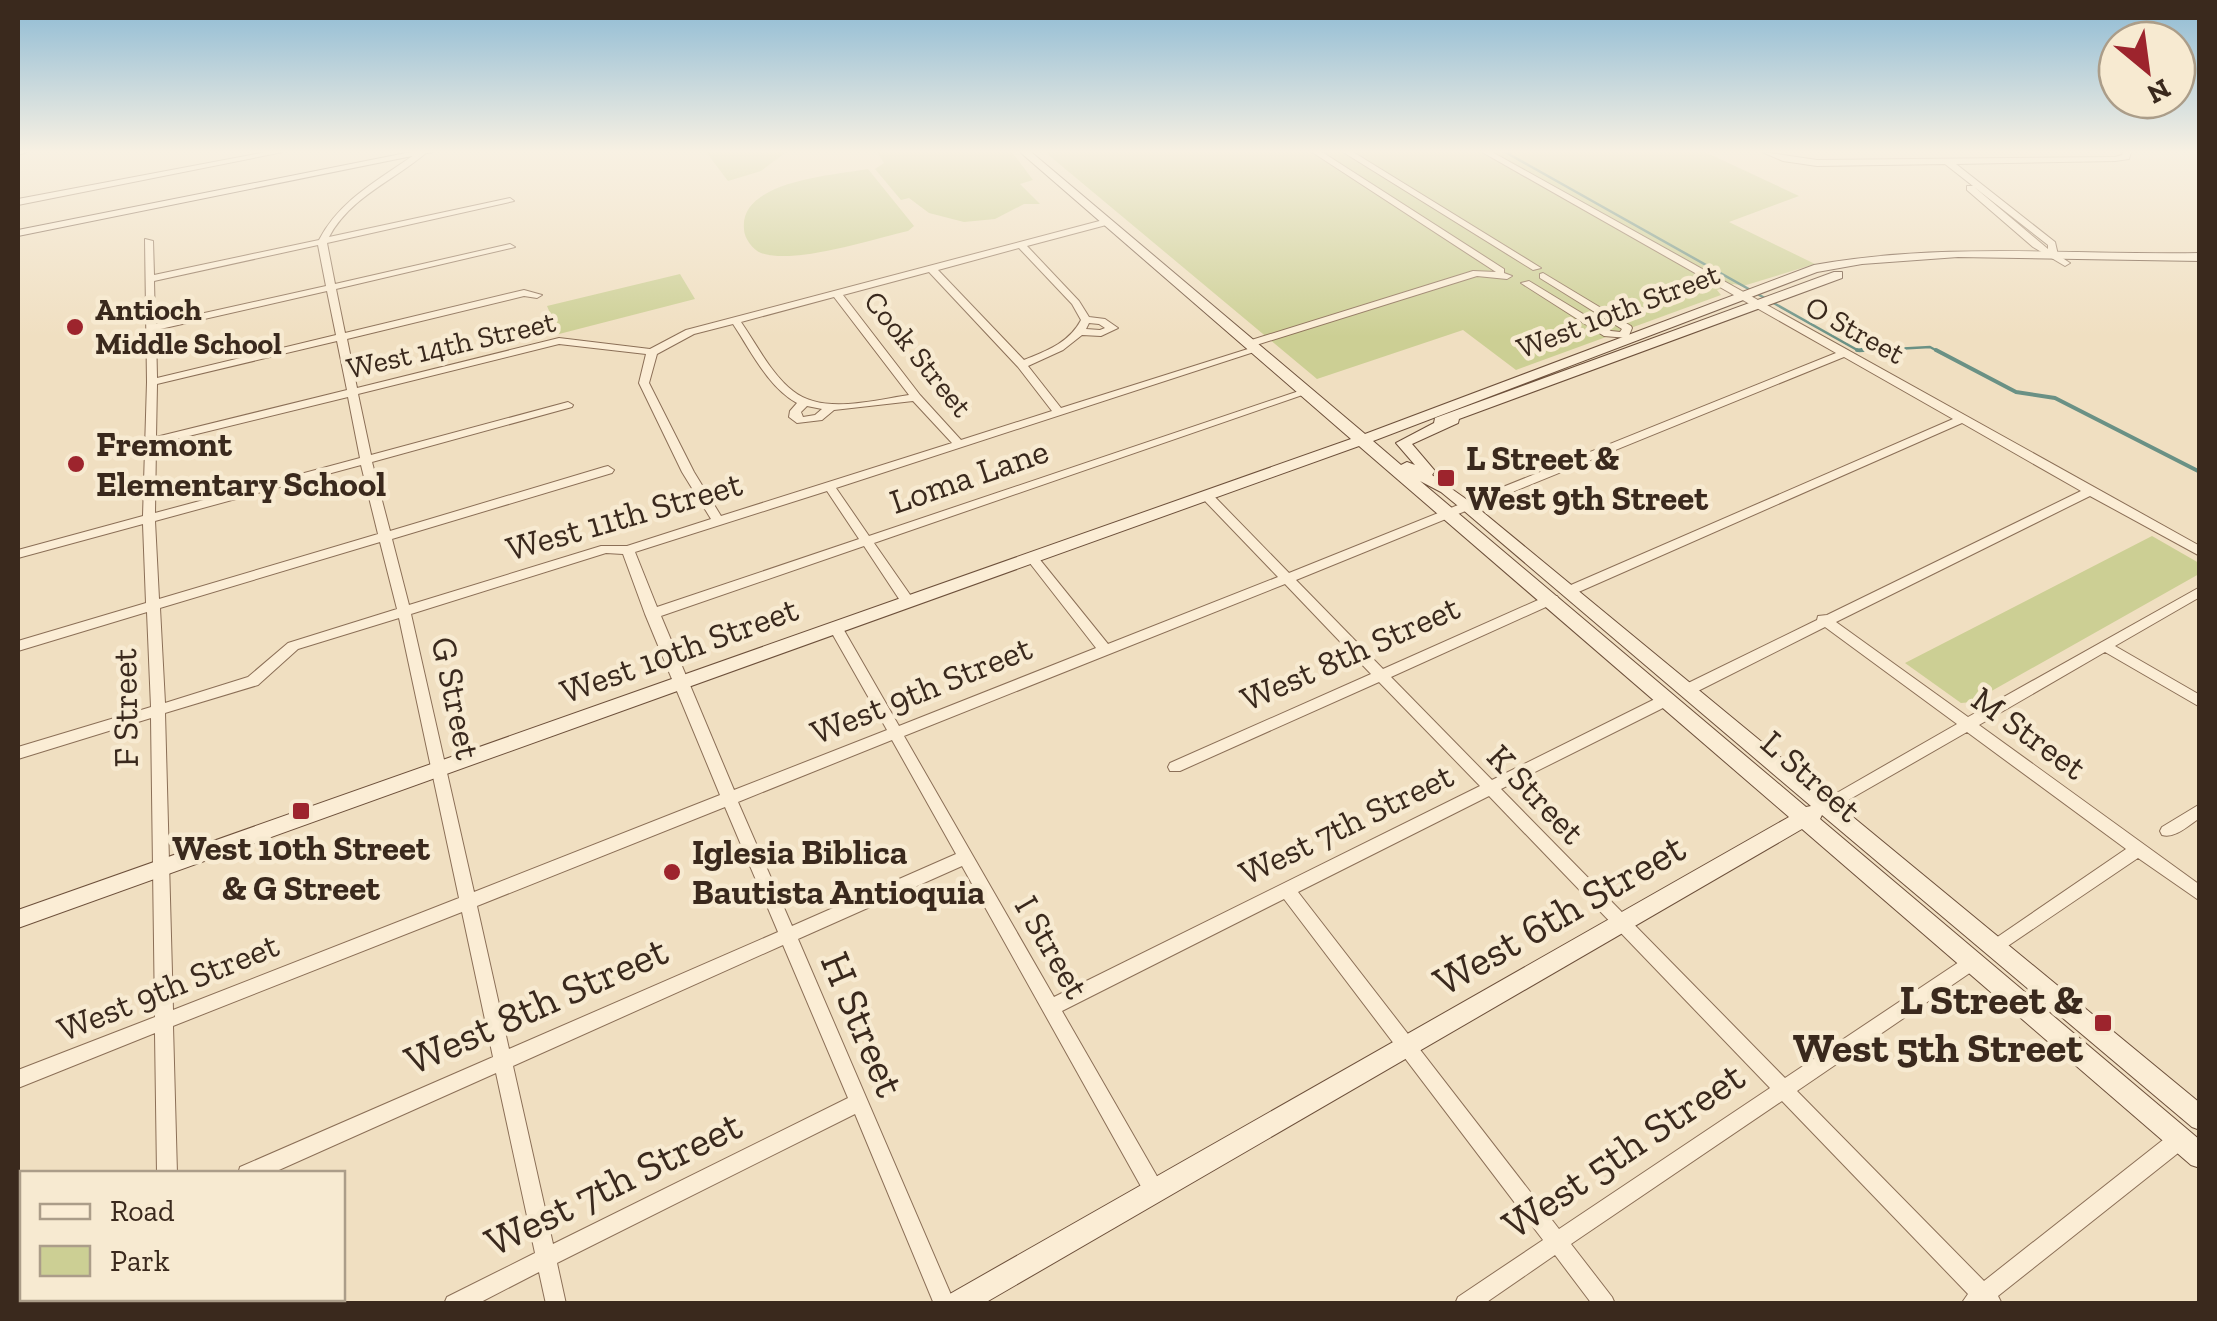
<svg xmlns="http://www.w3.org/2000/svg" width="2217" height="1321" font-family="'Zilla Slab',serif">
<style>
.green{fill:#cccf94}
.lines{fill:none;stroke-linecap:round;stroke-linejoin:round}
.stream-far1{stroke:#6a9185;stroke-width:2.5}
.stream{stroke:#6a9185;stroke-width:4}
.street-casing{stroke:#8b6f57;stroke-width:2}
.secondary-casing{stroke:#6d503b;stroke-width:2}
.street{fill:#fbedd5;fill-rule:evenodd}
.secondary{fill:#fbedd5;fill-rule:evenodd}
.poi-dot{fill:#9d242d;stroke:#f7ead1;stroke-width:4}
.labels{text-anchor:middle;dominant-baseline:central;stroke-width:9;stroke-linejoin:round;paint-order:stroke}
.far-poi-label{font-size:30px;font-weight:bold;fill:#3a291d;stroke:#f7ead1;text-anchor:start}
.far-street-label{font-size:30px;fill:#3a291d;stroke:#f7ead1}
.poi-label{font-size:35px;font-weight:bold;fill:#3a291d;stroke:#f7ead1;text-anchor:start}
.street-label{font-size:35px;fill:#3a291d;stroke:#f7ead1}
.near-street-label{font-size:42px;fill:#3a291d;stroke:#f7ead1}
.near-poi-label{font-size:42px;font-weight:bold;fill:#3a291d;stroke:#f7ead1;text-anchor:end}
</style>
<rect width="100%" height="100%" fill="#f0dfc1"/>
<path class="green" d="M706,152H786L761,171L728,181Z
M877,152H1012L1033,180L1020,184L1040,204H1024L995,219L964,222L929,213L909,198L901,200L875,169L884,163Z
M1045,152H1705L1799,196L1729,222L1815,264L1743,286L1734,284L1717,290L1721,295L1516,370L1463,330L1317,379Z
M868,169L914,226L908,231C873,239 794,265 761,253C753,250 744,238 744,229C739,180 837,175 868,169Z
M680,274L695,299L559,334L547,306Z
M2152,536L2199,563V574L1972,702L1961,703L1905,663Z"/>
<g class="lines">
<path class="stream-far1" d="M1505,152L1859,351L1930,347L1941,353"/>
<path class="stream" d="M1857,350H1875
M1936,350L2016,392L2055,398L2200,472"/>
<defs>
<path id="street" d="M18,152H27L18,155Z
M266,152H283L18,205V199Z
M418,152H427C394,181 351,196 329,237L510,198L514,201L327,243L335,284L510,244L515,247L336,289L345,333L524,290L542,295L537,298L524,296L347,339L357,388L559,338L650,349L686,330L1107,219L1110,220V224L1027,246L1079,301L1089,317L1105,319L1118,328L1101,336L1082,335L1063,350L1028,366L1061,408L1251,348H1259L1260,350L836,488L869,536L1302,390L1306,389L1311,392L874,543L913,599L915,602L913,605H903L864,546L661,616L734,790L887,730L829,628L831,625H841L899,726L1096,648L1029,562L1027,559L1029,556H1037L1108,644L1278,577L1203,499L1201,496L1203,493H1211L1289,573L1836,353L1482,152H1492L2200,546V556L2090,496L1836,622L1968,717L2200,587V597L2115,646L2200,695V707L2105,652L1979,725L2200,885V901L2138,858L1996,954L1990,952L1988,947L1990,942L2126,849L1967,732L1831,810L1826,812L1821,810L1818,806L1821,802L1957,724L1825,627L1692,694H1682L1680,690L1682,686L1817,620L1818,616L1827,615L2081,491L1962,423L1574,594L1569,595L1563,591L1564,588L1953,419L1844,357L1296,580L1383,669L1547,596H1557L1559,599L1557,602L1391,677L1492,780L1663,695H1673L1675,699L1673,703L1501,789L1785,1078L1968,956L1974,953L1980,956L1983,961L1980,966L1797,1091L1984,1281L2173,1132L2180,1130L2187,1132L2189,1139L2187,1146L1998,1296L2002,1304H1961L1968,1294L1782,1101L1571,1244L1612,1297L1615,1304H1592L1555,1255L1484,1304H1455L1458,1297L1543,1240L1284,899L1062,1011L1162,1185L1165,1192L1162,1199L1155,1202L1148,1199L962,866L798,939L955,1304H934L855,1114L557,1263L566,1304H546L539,1272L477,1304H444L447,1297L535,1253L496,1073L270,1174H238L240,1167L493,1057L462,912L173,1026L177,1174H157L155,1033L18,1088V1070L155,1017L151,718L18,759V747L151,707L147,612L18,651V641L146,603L143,524L18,558V550L143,516L147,382L145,239L153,241L154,275L319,240C341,198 381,179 418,152ZM318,245L326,286L155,324L154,281ZM1019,248L1072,304L1081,320C1069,343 1046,351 1024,360L938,270ZM929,272L1018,367L1052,411L961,440L920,395L843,295ZM327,291L336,335L157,378L156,330ZM834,297L909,395C874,400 823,415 793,391C771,374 757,345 741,322ZM1089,323L1099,324L1105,328L1100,330L1086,329ZM733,324C751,351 768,387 797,403L790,411L789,417L797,423L822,420L834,410L913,401L952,443L721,516L694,472L649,383L657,354L694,334ZM337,341L347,390L156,437L157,384ZM559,344L646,354L639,383L682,472L711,519L627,546H601L409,605L392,539L612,473L614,470L608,466L604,467L390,531L372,462L572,407L573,405L568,402L371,455L358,394ZM348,397L360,458L155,513L156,444ZM807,406L822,409L815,415L803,417L801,412ZM361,465L378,534L159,599L155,521ZM827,491L859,539L657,607L635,552ZM380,542L397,609L288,643L248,677L165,703L160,608ZM606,553L623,554L645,614L720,795L474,892L411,614ZM1285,584L1371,674L1170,763L1168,767L1170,771H1180L1379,682L1480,786L1054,997L904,736ZM399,618L459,898L173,1010L165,713L258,685L298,649ZM892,740L956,854L792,926L738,802ZM1489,796L1770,1088L1559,1229L1298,892ZM725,807L778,932L509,1049L477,906ZM783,945L848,1098L553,1244L513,1066Z
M1312,152H1322L1504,269V273L1512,276L1507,279L1477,276L1253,346H1245V342L1473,271L1496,272Z
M1343,152H1353L1541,268L1533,270Z
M1762,152L1817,160L2115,157L2122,155L2123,152H2131L2129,159L2115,161L1956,164L2055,242L2058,255L2070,263L2065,266L2033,247L1967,190V186H1973L2048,249V245L1945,164L1817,166L1783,161Z
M1543,273L1631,326L1632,328L1628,338L1604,336L1521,283L1529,281L1611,331L1620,332L1622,329L1540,278V274Z
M2200,804V818C2189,825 2175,839 2162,835L2160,831L2162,827Z
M22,1262V1282L18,1284V1264Z
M159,1298H179V1304H159Z"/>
<path id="secondary" d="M411,152H432L18,236V230Z
M1020,152H1031L1365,434L1814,265C1942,242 2070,255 2200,253V261L1958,257L1862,264L1817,272L1373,441L1401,465L1407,462L1415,465L1396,443L1434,423L1435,418L1834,272H1842V278L1459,419L1458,423L1412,444L1435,471L1432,475L1473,504L2200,1103V1130L2192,1127L1822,815L1820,819L2200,1140V1168L2191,1165L1802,829L983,1304H944L948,1295L1789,817L1359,446L18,928V910L1351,439ZM1420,481L1441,492L1463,510L1811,806L1806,807Z"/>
</defs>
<use href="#street" class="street-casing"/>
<use href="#secondary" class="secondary-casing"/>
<use href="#street" class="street"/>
<use href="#secondary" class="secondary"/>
</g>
<linearGradient id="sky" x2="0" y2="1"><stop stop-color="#8dbad4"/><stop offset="0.45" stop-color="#f8f1e3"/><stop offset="1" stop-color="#f8f1e3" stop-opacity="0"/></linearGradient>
<rect width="2217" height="337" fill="url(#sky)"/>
<g class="poi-dot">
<circle cx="75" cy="327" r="10"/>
<circle cx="76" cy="464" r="10"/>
<rect x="1436" y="468" width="20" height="20" rx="5"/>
<rect x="291" y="801" width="20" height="20" rx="5"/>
<circle cx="672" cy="872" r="10"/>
<rect x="2093" y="1013" width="20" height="20" rx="5"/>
</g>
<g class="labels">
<g class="far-poi-label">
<text x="95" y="310">Antioch<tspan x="95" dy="34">Middle School</tspan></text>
</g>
<g class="far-street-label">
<text transform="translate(1618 311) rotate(-21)">West 10th Street</text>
<text transform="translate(1855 330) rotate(29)">O Street</text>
<text transform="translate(451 345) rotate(-13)">West 14th Street</text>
<text transform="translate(918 354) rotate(51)">Cook Street</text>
</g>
<g class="poi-label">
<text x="96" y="444">Fremont<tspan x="96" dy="40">Elementary School</tspan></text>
<text x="1466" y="458">L Street &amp;<tspan x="1466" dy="40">West 9th Street</tspan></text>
<text x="301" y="848" text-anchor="middle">West 10th Street<tspan x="301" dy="40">&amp; G Street</tspan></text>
<text x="692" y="852">Iglesia Biblica<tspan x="692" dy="40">Bautista Antioquia</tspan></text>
</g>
<g class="street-label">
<text transform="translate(969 476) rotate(-19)">Loma Lane</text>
<text transform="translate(624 516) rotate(-16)">West 11th Street</text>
<text transform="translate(679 650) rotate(-20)">West 10th Street</text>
<text transform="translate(1350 653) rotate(-24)">West 8th Street</text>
<text transform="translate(921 690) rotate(-22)">West 9th Street</text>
<text transform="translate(456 698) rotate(78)">G Street</text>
<text transform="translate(125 708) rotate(-91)">F Street</text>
<text transform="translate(2029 733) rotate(36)">M Street</text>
<text transform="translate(1811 776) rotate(41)">L Street</text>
<text transform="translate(1536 794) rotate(46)">K Street</text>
<text transform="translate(1346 824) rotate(-26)">West 7th Street</text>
<text transform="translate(1052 947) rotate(60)">I Street</text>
<text transform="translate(168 987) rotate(-22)">West 9th Street</text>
</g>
<g class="near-street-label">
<text transform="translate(1559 914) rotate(-30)">West 6th Street</text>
<text transform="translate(536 1005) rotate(-24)">West 8th Street</text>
<text transform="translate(863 1024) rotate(67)">H Street</text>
<text transform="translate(1623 1150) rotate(-34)">West 5th Street</text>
<text transform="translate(613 1183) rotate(-26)">West 7th Street</text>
</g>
<g class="near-poi-label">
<text x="2083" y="999">L Street &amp;<tspan x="2083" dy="48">West 5th Street</tspan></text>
</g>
</g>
<rect width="2217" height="1321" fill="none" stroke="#3a291d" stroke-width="40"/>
<rect x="20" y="1171" width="325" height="130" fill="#f7ead1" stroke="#ab9d89" stroke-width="2.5"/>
<rect x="40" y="1204" width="50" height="15" fill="#fbedd5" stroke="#ab9d89" stroke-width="2.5"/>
<text x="110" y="1221" font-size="30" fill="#3a291d">Road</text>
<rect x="40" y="1246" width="50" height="30" fill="#cccf94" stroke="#ab9d89" stroke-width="2.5"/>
<text x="110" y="1271" font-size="30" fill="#3a291d">Park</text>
<g transform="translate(2147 70) rotate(151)"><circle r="48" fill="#f7ead1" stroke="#ab9d89" stroke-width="2.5"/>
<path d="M0-8L18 38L0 25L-18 38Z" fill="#9d242d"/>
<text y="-15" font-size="28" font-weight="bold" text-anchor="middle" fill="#3a291d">N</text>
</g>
</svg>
